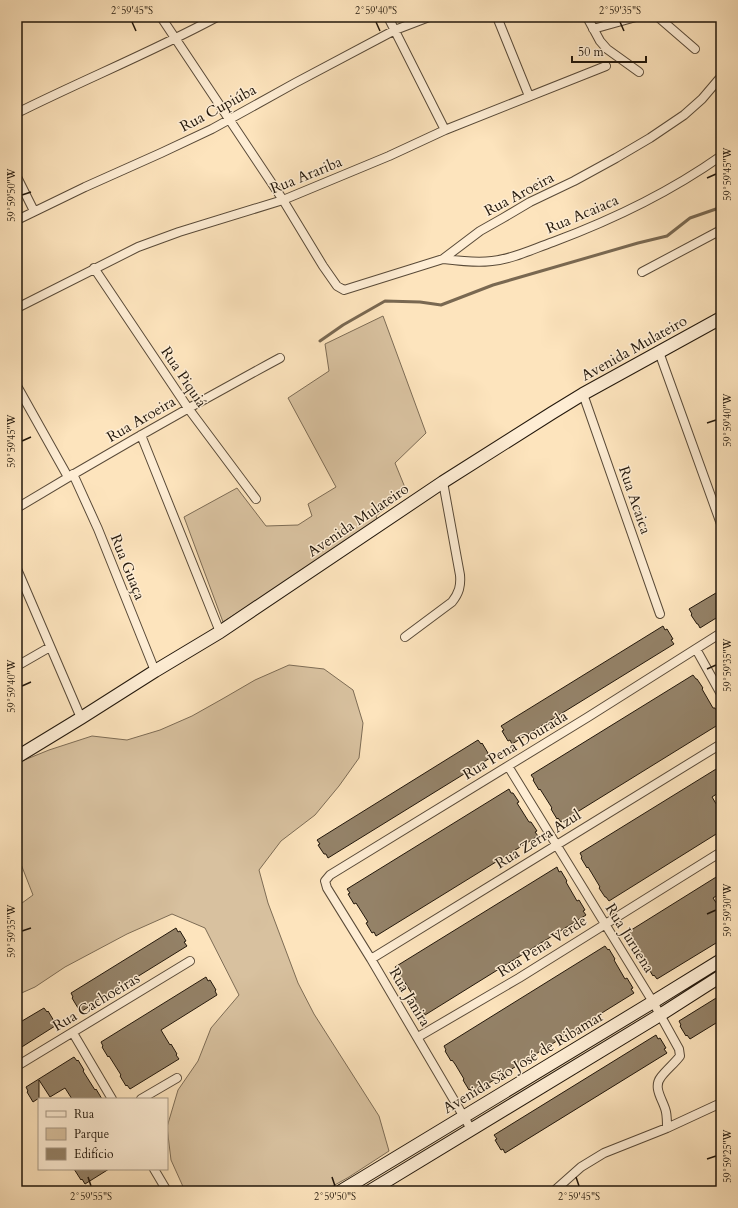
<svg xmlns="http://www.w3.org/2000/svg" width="738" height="1208" font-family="Cardo,serif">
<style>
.green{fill:#d8c19f;stroke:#7d6c55}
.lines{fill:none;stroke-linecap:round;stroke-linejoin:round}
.stream{stroke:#796851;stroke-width:3}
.building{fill:#948268;stroke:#22170b}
.street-casing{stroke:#594a38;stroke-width:10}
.secondary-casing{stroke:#22170b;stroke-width:14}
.street{stroke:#feedd4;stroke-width:8}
.secondary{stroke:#feedd4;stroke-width:12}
.ticks{fill:none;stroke:#22170b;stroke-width:1.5}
.labels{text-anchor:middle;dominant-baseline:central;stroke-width:3;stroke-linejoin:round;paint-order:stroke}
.street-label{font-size:15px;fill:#22170b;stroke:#feedd4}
.neatline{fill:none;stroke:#22170b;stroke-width:1.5}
.ticks-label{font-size:10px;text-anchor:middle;fill:#22170b}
</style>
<rect width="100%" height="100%" fill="#fde4bd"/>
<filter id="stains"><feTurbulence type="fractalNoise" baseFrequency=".005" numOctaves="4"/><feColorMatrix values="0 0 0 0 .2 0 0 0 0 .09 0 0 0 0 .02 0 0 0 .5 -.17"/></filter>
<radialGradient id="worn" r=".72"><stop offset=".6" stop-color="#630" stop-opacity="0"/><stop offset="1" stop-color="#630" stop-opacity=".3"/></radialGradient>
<path class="green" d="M383,316L426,433L395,463L406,490L389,501L391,504L376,516L378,522L223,622L184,517L237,488L266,526L298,525L312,516L308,504L336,487L288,398L329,371L325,344Z
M289,665L324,669L353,690L363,723L359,758L339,786L315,815L281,841L259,870L268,903L298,983L314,1014L379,1116L389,1151L349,1177L324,1191H185L171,1160L167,1127L178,1090L198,1061L211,1028L239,995L205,928L172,914L127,934L65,967L35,987L17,995V905L22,903L33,895L17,854V763L49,750L92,736L127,740L160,730L192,716L224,698L255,680Z"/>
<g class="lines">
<path class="stream" d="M320,341L343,325L385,301L420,302L441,305L493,285L638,243L667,236L690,218L716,209L721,206"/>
</g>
<path class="building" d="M721,590V609L718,611L721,615L700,628L698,624H697L691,615L692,614L689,609Z
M663,626L665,630L667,629L673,639L671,640L674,644L512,744L510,740L508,741L502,731L504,730L501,726Z
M693,675L696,679H697L703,688L702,689L713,708H715L721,718V723L561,822L558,818L557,819L551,809L552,808L540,789L539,790L533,780L534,779L531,775Z
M478,740L481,744L482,743L488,753L487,754L490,758L328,858L326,854H324L318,845L320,844L317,840Z
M721,766V791L712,797L721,812V831L609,901L606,897H605L599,888L600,887L588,867L587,868L581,858L582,857L580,853Z
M509,789L511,793H513L519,802L517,803L529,822H531L537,831L535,832L538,836L376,936L374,932L372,933L366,923L368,922L356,903L354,904L348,894L350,893L347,889Z
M557,867L559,872L561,871L567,881L566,882L577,901L579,900L585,910L583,911L586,915L425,1015L422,1010L420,1011L414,1001L416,1000L404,981L403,982L397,972L398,971L395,967Z
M721,874V893L713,898L721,910V940L657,979L654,975L653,976L647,966L648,965L639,950L637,946L635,947L629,937L630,936L628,932Z
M176,928L178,932L180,931L186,941L184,942L187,946L82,1011L79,1007L78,1008L72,998L73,997L71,993Z
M605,946L608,950L609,949L615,959L614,960L625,979L627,978L633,988L631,989L634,993L473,1093L470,1089L469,1090L463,1080L464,1079L455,1064L452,1060L451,1061L445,1051L446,1050L444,1046Z
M206,977L208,981L210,980L216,990L215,991L217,995L161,1030L170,1045L171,1044L177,1054L176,1055L179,1059L130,1089L127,1085L126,1086L120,1076L121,1075L109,1056L108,1057L102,1047L103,1046L101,1042Z
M721,995V1020L690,1039L687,1035L686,1036L680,1026L681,1025L679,1021Z
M44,1008L47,1012L48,1011L54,1021L53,1022L55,1026L17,1050V1024Z
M656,1035L658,1039L660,1038L666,1048L664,1049L667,1053L505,1153L503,1149L501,1150L495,1140L497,1139L494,1135Z
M74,1057L77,1061L78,1060L84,1070L83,1071L95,1090L96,1089L102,1099H72L65,1088L50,1097L39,1080V1098L33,1102L27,1092L28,1091L26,1087Z
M74,1169H109L85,1184L82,1179L81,1180Z"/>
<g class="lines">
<defs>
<path id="street" d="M161,17L283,200L323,266L337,286L344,290L443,259L480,231L503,218L530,202L574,181L616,158L650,138L684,115L702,99L719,79
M388,17L445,130
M497,17L529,96
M587,17L600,41L607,49L639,72
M658,17L695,49
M593,29L636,17
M17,113C83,80 152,52 217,17
M17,177L34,211
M17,220L85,187L161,153L212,129L295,83L395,30L429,17
M443,259C460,261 475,263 492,261C513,259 533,249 553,242C612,220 670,192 721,156
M94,268L188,408L256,499
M642,272L721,230
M17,308L138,247L179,232L283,200L389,156L445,130L606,66
M659,352L721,524
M17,386L68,477
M583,394L660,614
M141,435L220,632
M73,474L98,529L155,671
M17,508C103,456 191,406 280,358
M17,569L81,718
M405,637L452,602C459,593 461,586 460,575L443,482
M696,649L721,694
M17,666L50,647
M508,766L653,1002L679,1049L680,1056C674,1064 667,1069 661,1077C652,1088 664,1101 666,1112C667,1117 667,1123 667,1128
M371,959L721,744
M73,1033L112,1099
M418,1037L519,978L721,852
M17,1066L190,961
M141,1099L177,1078
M471,1129L371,959L327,888L325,881L330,875L588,717L721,633
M154,1169L167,1191
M554,1191L581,1167L604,1153L667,1128L721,1103"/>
<path id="secondary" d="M17,757L81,718L155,671L220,632L443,482L552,413L583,394L721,318
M341,1191L653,1002L721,960
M370,1191L660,1015L721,976"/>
</defs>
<use href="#street" class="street-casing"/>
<use href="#secondary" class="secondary-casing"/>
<use href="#street" class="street"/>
<use href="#secondary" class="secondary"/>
</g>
<path class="ticks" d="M132,22L136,31M376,22L380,31M620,22L624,31M707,178L716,174M22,195L31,192M707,423L716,420M22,441L31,437M707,669L716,665M22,686L31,682M707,914L716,910M22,931L31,928M707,1159L716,1156M88,1177L91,1186M332,1177L335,1186M576,1177L579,1186"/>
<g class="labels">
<g class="street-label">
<text transform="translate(218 108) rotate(-28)">Rua Cupiúba</text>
<text transform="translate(306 175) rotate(-22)">Rua Arariba</text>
<text transform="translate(519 194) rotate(-28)">Rua Aroeira</text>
<text transform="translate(582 214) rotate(-23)">Rua Acaiaca</text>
<text transform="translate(634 348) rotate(-29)">Avenida Mulateiro</text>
<text transform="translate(184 377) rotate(56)">Rua Piquiá</text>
<text transform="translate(141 419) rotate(-30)">Rua Aroeira</text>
<text transform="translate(635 500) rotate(71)">Rua Acaica</text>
<text transform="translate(358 520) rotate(-34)">Avenida Mulateiro</text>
<text transform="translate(128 567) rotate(68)">Rua Guaça</text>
<text transform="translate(515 745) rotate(-31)">Rua Pena Dourada</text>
<text transform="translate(538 839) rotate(-32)">Rua Zerra Azul</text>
<text transform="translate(630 938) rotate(58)">Rua Juruena</text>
<text transform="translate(542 946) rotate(-32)">Rua Pena Verde</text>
<text transform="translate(410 997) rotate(59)">Rua Janira</text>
<text transform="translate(96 1002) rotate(-31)">Rua Cachoeiras</text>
<text transform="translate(523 1062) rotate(-31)">Avenida São José de Ribamar</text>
</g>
</g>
<rect width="738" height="1208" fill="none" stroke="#fde4bd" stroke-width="44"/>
<rect x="38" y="1098" width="130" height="72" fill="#feedd4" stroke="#a69784"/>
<rect x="46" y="1111" width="20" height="6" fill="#feedd4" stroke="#a69784"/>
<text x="74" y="1118" font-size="12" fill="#22170b">Rua</text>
<rect x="46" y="1128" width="20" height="12" fill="#d8c19f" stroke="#a69784"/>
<text x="74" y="1138" font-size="12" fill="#22170b">Parque</text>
<rect x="46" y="1148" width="20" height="12" fill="#948268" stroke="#a69784"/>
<text x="74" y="1158" font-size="12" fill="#22170b">Edifício</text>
<path d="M572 56v6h74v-6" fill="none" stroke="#22170b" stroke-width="2"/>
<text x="578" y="56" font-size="12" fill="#22170b" stroke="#feedd4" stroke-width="3" paint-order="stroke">50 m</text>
<rect x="22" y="22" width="694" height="1164" class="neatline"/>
<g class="ticks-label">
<text x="132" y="14">2°59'45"S</text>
<text x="376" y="14">2°59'40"S</text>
<text x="620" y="14">2°59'35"S</text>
<text transform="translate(727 174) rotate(-90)" y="4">59°59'45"W</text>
<text transform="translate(11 195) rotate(-90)" y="4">59°59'50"W</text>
<text transform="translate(727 420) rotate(-90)" y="4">59°59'40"W</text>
<text transform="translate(11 441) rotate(-90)" y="4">59°59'45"W</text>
<text transform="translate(727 665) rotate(-90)" y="4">59°59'35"W</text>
<text transform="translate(11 686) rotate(-90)" y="4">59°59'40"W</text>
<text transform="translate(727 910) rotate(-90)" y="4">59°59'30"W</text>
<text transform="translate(11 931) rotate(-90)" y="4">59°59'35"W</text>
<text transform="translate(727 1156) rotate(-90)" y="4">59°59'25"W</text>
<text x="91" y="1200">2°59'55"S</text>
<text x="335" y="1200">2°59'50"S</text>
<text x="579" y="1200">2°59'45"S</text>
</g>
<rect width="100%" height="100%" filter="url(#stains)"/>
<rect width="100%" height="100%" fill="url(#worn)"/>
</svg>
